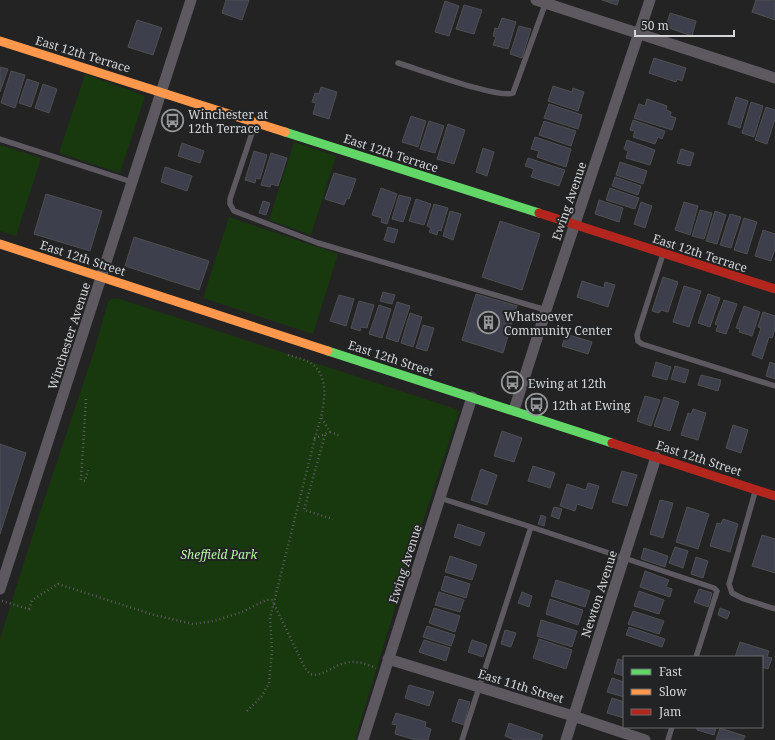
<svg xmlns="http://www.w3.org/2000/svg" width="775" height="740" font-family="'Noto Serif',serif">
<style>
.green{fill:#18390d}
.building{fill:#3d404c;stroke:#4e4f50}
.lines{fill:none;stroke-linecap:round;stroke-linejoin:round}
.path{stroke:#5f5c60;stroke-width:2.5;stroke-dasharray:1 3;stroke-linecap:butt}
.lane{stroke:#5e5960;stroke-width:5.5}
.street{stroke:#5e5960;stroke-width:11}
.fast{stroke:#63d668;stroke-width:9}
.slow{stroke:#ff974d;stroke-width:9}
.jam{stroke:#b3261e;stroke-width:9}
.labels{text-anchor:middle;dominant-baseline:central;stroke-width:4;stroke-linejoin:round;paint-order:stroke}
.street-label{font-size:12px;fill:#d4d5d7;stroke:#222325}
.poi-label{font-size:12px;fill:#d4d5d7;stroke:#222325;text-anchor:start}
.park-label{font-size:12px;font-style:italic;fill:#b4f4a2;stroke:#222325}
</style>
<rect width="100%" height="100%" fill="#232324"/>
<path class="green" d="M85,74L145,96L120,173L59,153Z
M294,142L336,156L311,235L269,220Z
M0,145L41,158L16,236L0,231Z
M229,217L338,254L313,334L203,298Z
M117,298L419,397L456,409L459,412L402,585L355,740H0V639L37,521L95,348L108,302L111,299Z"/>
<path class="building" d="M226,0H249L242,20L222,13Z
M602,0H619L617,5Z
M756,0H775V20L752,12Z
M445,1L459,6L449,36L435,32Z
M464,5L482,10L474,34L456,29Z
M670,13L696,21L692,36L666,27Z
M502,18L516,22L508,49L493,45L496,37L493,36L495,28L498,29Z
M137,20L162,28L153,55L128,47Z
M519,26L531,29L522,58L510,54Z
M654,58L686,68L682,81L677,79L676,82L649,73Z
M0,67L8,69L0,92Z
M11,71L25,75L15,108L1,103Z
M27,79L39,83L31,107L19,103Z
M43,84L57,89L49,113L35,108Z
M553,86L572,92L573,88L584,92L578,111L548,101Z
M321,87L337,92L329,119L313,114L316,103L312,102L315,93L319,94Z
M736,97L748,101L740,128L728,124Z
M647,99L667,106L666,110L671,112L670,116L676,118L672,130L634,118L639,104L645,106Z
M751,102L763,106L754,137L742,133Z
M549,104L582,115L578,129L544,118Z
M766,107L775,110V119L767,144L755,140Z
M411,116L426,121L418,147L402,142Z
M633,120L665,131L662,139L658,137L655,144L633,137L635,131L630,130Z
M429,121L444,126L435,153L420,149Z
M544,121L576,131L571,146L539,135Z
M448,124L465,130L454,164L437,159Z
M535,137L571,149L566,167L537,157L539,151L531,149Z
M627,140L655,150L650,165L626,158L628,151L624,149Z
M182,143L204,151L200,163L178,156Z
M483,148L494,152L487,176L476,172Z
M681,149L694,153L690,166L677,163Z
M254,151L267,155L260,179L256,178L255,183L245,180Z
M271,153L287,158L278,186L271,184L270,187L261,185Z
M528,158L565,170L559,186L531,177L534,169L525,166Z
M620,162L647,171L643,184L616,175Z
M165,167L192,176L187,191L161,182Z
M334,173L356,179L349,199L347,198L344,205L325,199Z
M615,177L641,186L638,195L612,186Z
M381,188L397,194L387,224L381,222L382,218L372,215Z
M610,188L639,198L635,209L606,200Z
M46,194L102,211L90,251L34,234Z
M399,195L411,198L403,222L392,219Z
M416,199L431,204L424,225L409,221Z
M599,200L623,208L619,222L595,214Z
M263,201L270,203L266,215L259,213Z
M641,202L652,206L645,228L634,224Z
M684,202L698,206L690,235L675,230Z
M434,204L448,208L441,231L438,230L437,235L429,232L431,228L427,226Z
M700,210L712,213L704,239L692,236Z
M450,211L461,214L453,240L443,236Z
M715,211L726,215L717,244L706,241Z
M730,214L741,217L731,248L720,245Z
M744,218L757,222L747,254L734,250Z
M500,221L540,234L522,290L482,277Z
M388,227L398,230L394,243L384,240Z
M763,230L775,234V249L771,261L755,256Z
M134,237L209,261L199,290L125,266Z
M663,277L678,282L668,312L661,310L659,313L652,311Z
M582,281L604,288L605,282L615,285L608,307L577,297Z
M684,286L701,291L689,327L673,322Z
M383,292L395,295L392,304L380,301Z
M476,294L517,306L503,353L462,340Z
M708,294L720,298L710,327L698,323Z
M339,295L354,299L346,326L330,321Z
M724,300L737,304L726,334L716,331L718,325L715,324Z
M359,301L374,305L367,328L361,327L360,331L351,328Z
M397,302L410,306L398,342L386,338Z
M379,305L391,309L382,338L369,334Z
M744,306L760,312L752,336L739,332L740,329L736,328Z
M763,312L775,316V330L772,338L769,337L762,359L752,355L761,328L758,327Z
M410,313L422,317L413,347L401,343Z
M423,325L434,328L427,351L416,348Z
M566,334L592,342L588,354L562,346Z
M656,362L671,367L667,380L652,376Z
M770,362L775,364V379L766,376Z
M675,366L689,370L685,383L671,379Z
M701,375L721,380L718,391L698,385Z
M645,396L660,400L651,426L637,421Z
M664,397L679,402L670,431L654,426Z
M693,409L706,413L698,440L681,435L688,413L691,414Z
M733,425L748,430L741,453L726,448Z
M502,431L522,438L514,462L494,456Z
M0,444L26,453L0,534Z
M533,466L555,473L550,488L528,481Z
M481,469L497,475L487,505L471,500Z
M622,471L637,475L627,506L612,502Z
M588,483L599,486L592,509L577,504L575,511L560,506L567,484L586,490Z
M660,500L673,503L663,538L650,534Z
M554,507L562,509L559,519L551,516Z
M687,507L709,514L698,549L676,542Z
M541,515L546,517L544,526L538,524Z
M723,519L738,524L730,552L710,546L717,523L721,524Z
M458,524L485,533L480,546L454,537Z
M762,535L775,539V573L752,566Z
M675,547L688,551L683,568L669,563Z
M644,548L668,556L665,567L641,559Z
M450,556L477,565L472,580L445,572Z
M696,557L708,561L703,578L691,574Z
M645,571L669,580L666,587L672,589L670,597L640,587Z
M445,576L470,584L466,598L441,590Z
M556,580L590,591L585,607L551,596Z
M699,589L712,593L708,607L694,602Z
M639,591L664,600L659,614L634,606Z
M439,592L464,600L460,612L435,605Z
M522,592L532,596L529,607L518,603Z
M550,599L583,610L578,625L546,614Z
M434,608L460,616L455,632L429,623Z
M720,608L730,612L727,619L718,615Z
M633,611L664,621L659,634L628,624Z
M541,620L577,631L572,647L537,636Z
M427,626L455,635L451,646L423,637Z
M629,627L665,639L662,647L626,635Z
M505,630L516,633L511,647L501,644Z
M539,639L572,650L566,669L533,658Z
M424,640L450,648L446,661L419,652Z
M472,640L487,645L483,657L468,652Z
M740,642L769,651L767,657L772,658L768,669L762,667V657H735Z
M618,659L624,661V676L614,673Z
M612,678L624,682V697L607,692Z
M409,685L434,692L429,706L405,698Z
M612,698L624,702V718L607,713Z
M459,699L470,702L464,725L452,721Z
M396,713L426,722L425,727L431,729L428,740H416L395,734L397,725L392,724Z
M509,723L543,735L541,740H515L505,736Z
M697,727H713L716,728L714,735L697,730Z
M720,728L745,736L743,740H716Z"/>
<g class="lines">
<path class="path" d="M288,355C295,357 303,359 309,362C329,373 325,400 321,417L330,432L315,438L321,417
M86,399L81,480L85,481L88,470
M330,432L341,436
M325,435L304,510L333,519
M2,601L29,609L32,600L58,584L154,615L193,624L214,621L242,612L266,600H275
M274,604L305,668L310,674C321,678 334,665 345,663C356,660 366,664 376,668
M247,711L262,696L269,683L272,651L270,618L315,438"/>
<path class="lane" d="M398,63C418,69 498,99 513,93L546,2
M255,124L230,199V204L234,211L318,243L546,310
M0,139L132,182
M663,254L637,335L638,341L642,344L775,386
M755,492L729,584L732,593L744,599L775,609
M440,498L531,527L462,740
M531,527L714,588L717,591L696,657
M668,740L672,727"/>
<path class="street" d="M536,0L775,78
M514,410L546,310L650,0
M0,589L191,0
M388,659L573,716L645,740
M363,740L472,397
M566,740L656,457"/>
<path class="fast" d="M285,132L539,213
M328,351L612,443"/>
<path class="slow" d="M0,41L285,132
M0,244L328,351"/>
<path class="jam" d="M539,213L775,289
M612,443L775,496"/>
</g>
<defs>
<symbol id="bus-ring" viewBox="-11 -11 22 22"><circle r="9.5" fill="#222325" stroke="#969798" stroke-width="1.5"/><path d="M-5-6H5V4H4V6H2V4H-2V6H-4V4H-5ZM-3.5-4V0h7V-4ZM-3.5 1.2v1.5H-2V1.2ZM2 1.2v1.5H3.5V1.2Z" fill="#969798"/></symbol>
<symbol id="building-ring" viewBox="-11 -11 22 22"><circle r="9.5" fill="#222325" stroke="#969798" stroke-width="1.5"/><path d="M-4-6H4V6H1V3H-1V6H-4ZM-2.5-4.3h1.7v1.8h-1.7ZM.8-4.3h1.7v1.8H.8ZM-2.5-1h1.7V.8h-1.7ZM.8-1h1.7V.8H.8Z" fill="#969798"/></symbol>
</defs>
<g fill-rule="evenodd">
<use href="#bus-ring" x="160" y="108" width="25" height="25"/>
<use href="#building-ring" x="476" y="310" width="25" height="25"/>
<use href="#bus-ring" x="500" y="370" width="25" height="25"/>
<use href="#bus-ring" x="524" y="392" width="25" height="25"/>
</g>
<g class="labels">
<g class="street-label">
<text transform="translate(83 54) rotate(17)">East 12th Terrace</text>
<text transform="translate(391 153) rotate(18)">East 12th Terrace</text>
<text transform="translate(569 201) rotate(-71)">Ewing Avenue</text>
<text transform="translate(700 253) rotate(18)">East 12th Terrace</text>
<text transform="translate(83 258) rotate(18)">East 12th Street</text>
<text transform="translate(69 336) rotate(-72)">Winchester Avenue</text>
<text transform="translate(391 358) rotate(18)">East 12th Street</text>
<text transform="translate(699 458) rotate(18)">East 12th Street</text>
<text transform="translate(405 564) rotate(-72)">Ewing Avenue</text>
<text transform="translate(599 594) rotate(-72)">Newton Avenue</text>
<text transform="translate(521 686) rotate(17)">East 11th Street</text>
</g>
<g class="poi-label">
<text x="188" y="114">Winchester at<tspan x="188" dy="14">12th Terrace</tspan></text>
<text x="504" y="316">Whatsoever<tspan x="504" dy="14">Community Center</tspan></text>
<text x="528" y="383">Ewing at 12th</text>
<text x="552" y="405">12th at Ewing</text>
</g>
<g class="park-label">
<text x="219" y="554">Sheffield Park</text>
</g>
</g>
<rect x="623" y="656" width="140" height="72" fill="#222325" stroke="#696a6c"/>
<rect x="631" y="669" width="20" height="6" fill="#63d668" stroke="#696a6c"/>
<text x="659" y="676" font-size="12" fill="#d4d5d7">Fast</text>
<rect x="631" y="689" width="20" height="6" fill="#ff974d" stroke="#696a6c"/>
<text x="659" y="696" font-size="12" fill="#d4d5d7">Slow</text>
<rect x="631" y="709" width="20" height="6" fill="#b3261e" stroke="#696a6c"/>
<text x="659" y="716" font-size="12" fill="#d4d5d7">Jam</text>
<path d="M635 30v6h99v-6" fill="none" stroke="#d4d5d7" stroke-width="2"/>
<text x="641" y="30" font-size="12" fill="#d4d5d7" stroke="#222325" stroke-width="3" paint-order="stroke">50 m</text>
</svg>
